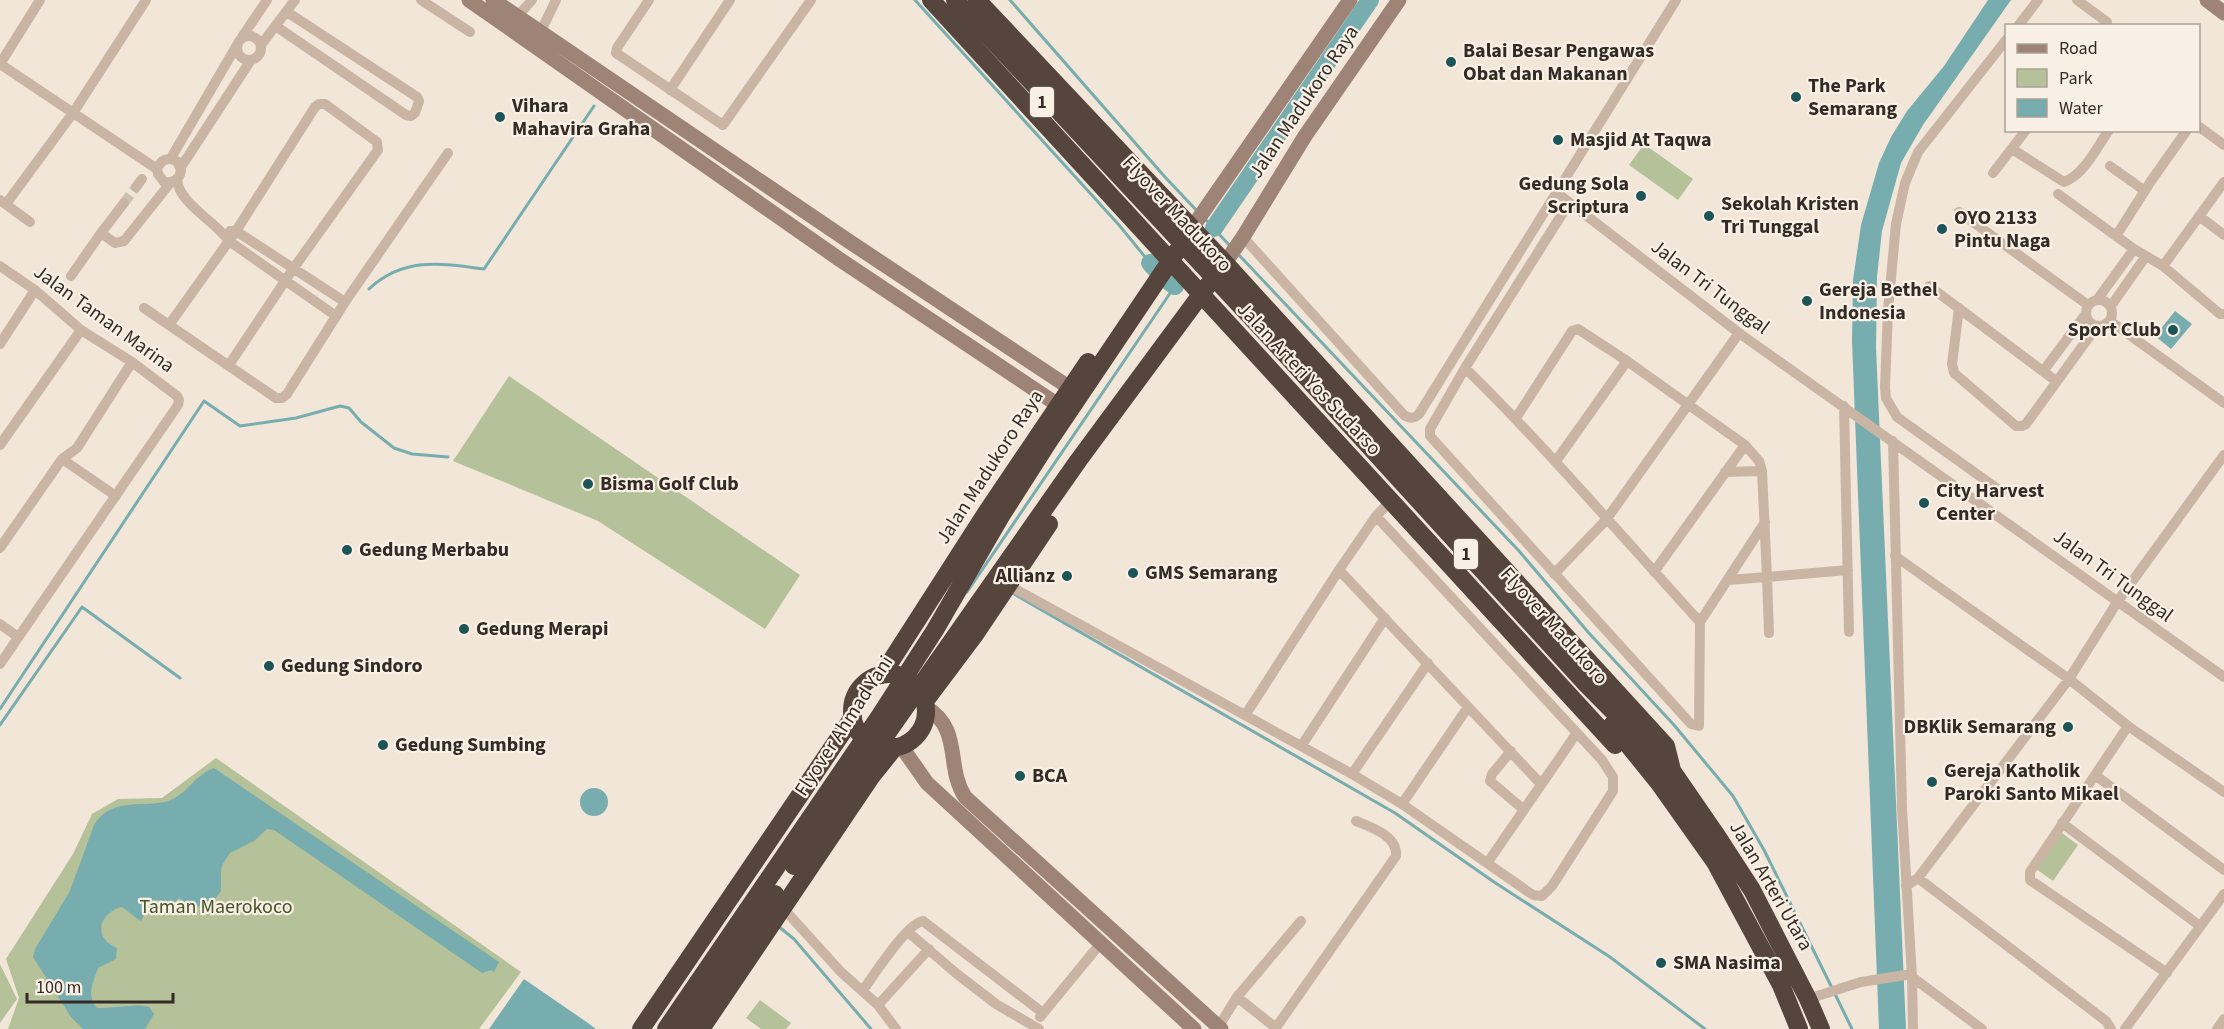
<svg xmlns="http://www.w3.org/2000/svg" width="2224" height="1029" font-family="'Source Sans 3',sans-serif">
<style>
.green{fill:#b4c199}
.water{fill:#78adaf}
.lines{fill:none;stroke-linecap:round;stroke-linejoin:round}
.stream{stroke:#78adaf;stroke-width:3}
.river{stroke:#78adaf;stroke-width:18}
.street-tunnel{stroke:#ccc1b5;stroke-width:10;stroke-dasharray:10 5;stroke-linecap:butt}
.street{stroke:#cab5a5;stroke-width:10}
.secondary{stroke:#9d8477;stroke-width:15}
.highway{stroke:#56453d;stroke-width:18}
.poi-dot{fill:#1c5457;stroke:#f9f0e5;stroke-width:2}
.labels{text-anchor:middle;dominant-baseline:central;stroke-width:4.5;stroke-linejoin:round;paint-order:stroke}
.shield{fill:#f9f0e5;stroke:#70665f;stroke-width:1.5}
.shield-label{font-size:18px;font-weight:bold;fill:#352b26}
.poi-label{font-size:20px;font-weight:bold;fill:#352b26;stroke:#f9f0e5;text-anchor:start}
.street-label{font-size:20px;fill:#352b26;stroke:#f9f0e5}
.park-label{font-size:20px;fill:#45542a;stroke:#f9f0e5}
</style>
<rect width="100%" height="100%" fill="#f2e6d9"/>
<path class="green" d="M1644,144L1693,179L1678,200L1629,165Z
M509,376L800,575L765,629L598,521L453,461Z
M216,758L521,972L479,1029H8L19,998L6,959L73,854L92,814L118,799L162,798Z
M2062,833L2078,845L2053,881L2036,869Z
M0,964L17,999L0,1023Z
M760,1000L791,1023L786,1029H761L746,1018Z"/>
<path class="water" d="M1988,0H2011L1923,125L1901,163L1882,231L1877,277L1876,348L1906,1029H1879L1852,341L1853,280L1861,225L1879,163L1891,137L1907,111L1944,66Z
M2175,311L2192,324L2171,349L2155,336Z
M214,768L499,962L494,972L491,970L482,973L274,830L267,829L254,841L230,853L224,862L221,869V891L215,899L188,911L191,906L179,898L172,905C165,900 157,899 148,902L146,911L141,921C133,917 129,910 121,907C98,914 93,938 117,948L116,959L98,968C93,983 86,995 97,1008C115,1009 133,1003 149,1007L154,1014L145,1029H83L71,1017L33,957L35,949L70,891L94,825C110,798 139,807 165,802C186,797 195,774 214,768Z
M580 802a14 14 0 1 1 28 0a14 14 0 1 1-28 0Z
M524,979L588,1023L596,1029H489Z"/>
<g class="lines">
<path class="stream" d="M915,0L1119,225L1150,263
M1010,0L1165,177L1198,212
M1205,219L1231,247
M1238,254L1519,551L1588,632L1674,725L1733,796L1764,850L1832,988
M369,289C403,257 441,263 484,269L594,106
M967,592L1175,286
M1014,594L1395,813L1494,882L1610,957L1705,1029
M0,709L204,401L240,426L296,418L340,406L349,408L361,422L394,448L412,454L448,457
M0,725L82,607L180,678
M778,926L794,939L871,1029
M1835,994L1852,1029"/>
<path class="river" d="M1214,228L1370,0
M1150,263L1162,276L1175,286"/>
<path class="street-tunnel" d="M124,203L136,187"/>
<path class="street" d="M421,0L470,32
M649,0L617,48L616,53L723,125L811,0
M2077,0L2107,22L2104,26
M517,17L532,0
M2018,26L2038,0
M277,27L406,115L411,116L415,113L419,101L417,97L287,12
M540,33L556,0
M237 48a12 12 0 1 1 24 0a12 12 0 1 1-24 0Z
M242,37L267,0
M261,45L295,0
M0,64L157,169L158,174L164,182C173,183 179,180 181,171L177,161C168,157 161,159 157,169
M0,64L40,0
M670,90L730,0
M2198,126L2224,145
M2012,149L2064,182C2084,175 2097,147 2109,130
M171,158L237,45
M2110,166L2145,191
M181,167L251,60
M1993,173L2026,130
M177,180C179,203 216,222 229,241L336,316
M136,187L142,179
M1557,193L1739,333L2224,677
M2058,194L2134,249L2163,266L2220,314H2224
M0,200L30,222
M6,204L73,113L146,0
M1959,212L2088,305
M2199,216L2224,235
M230,231H236L345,302
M101,233L124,203
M2116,236L2151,181L2187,130
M1243,237L1404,415C1410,419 1414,419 1419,414L1676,0
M0,266L35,290L81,330L132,362L177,396L179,400L178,405L0,664
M2163,266L2224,182
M71,276L101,233L115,243L124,241L171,182
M1929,286L2056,381
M2086 313a13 13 0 1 1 26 0a13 13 0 1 1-26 0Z
M2097,300L2134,249
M2111,306L2146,256
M144,308L276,398H282L287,394L345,302L448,153
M1959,308L1952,364L1954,373L2016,426H2022L2026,424L2097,326
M2110,321L2224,403
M169,325L236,231L315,107L319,104H325L377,142L378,150L293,269L229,365
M0,344L35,290
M1465,368C1548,449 1622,537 1700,622L1699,726L1691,724L1430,436V429L1465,368L1569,203
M2044,370L2085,315
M1844,406L1849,632
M1516,418L1572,331L1578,329L1627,361L1745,445L1759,461L1762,471L1767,577L1728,580
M1893,441L1902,808L1912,977L1913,1029
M0,445L81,330
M62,459L116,496
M1556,461L1627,361
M1725,472L1762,471
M2002,492L1897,417L1886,398L1885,388L1888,310L1896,224L1905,183L1918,152L2006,40
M0,548L62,459L77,448L132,362
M1895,556L2069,679L2128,726L2224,792
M1339,570L1540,783
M1654,572L1745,445
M1554,574L1606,520L1739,333
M1008,585L1352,774L1402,804L1533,895L1542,896L1552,886L1613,791V777L1602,760L1376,516
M1700,622L1765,522
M0,624L18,637
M1769,633L1767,577L1848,570
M1246,714L1339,570L1376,516L1391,501
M2128,726L2030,872V880L2167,973
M1302,745L1385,618
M1511,751L1492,774L1490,781L1523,809
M1352,774L1428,663
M2095,775L2224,870
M1402,804L1468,707
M2062,823L2200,926
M1488,862L1576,734
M1918,878L2106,1021L2111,1029
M1906,886L1918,878L2069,679L2118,601L2224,455
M783,908L841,972L878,1005L896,1029
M908,932L957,974L996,1004L1039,1029
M1912,977L1982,1029
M863,990C874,975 907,923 923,921L1043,1013
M1237,997L1276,1028
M1808,999L1861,982L1912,974
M878,1005L929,949
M1040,1017L1100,944
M1217,1029L1237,997L1301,921
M1275,1029L1396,856C1398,836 1371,827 1356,821
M2125,1029L2224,894
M2217,1029L2224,1019"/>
<path class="secondary" d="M469,0L839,259L1058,405
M493,0L850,242L1070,388
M2207,0L2224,13
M1192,228L1350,0
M1225,263L1243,237L1305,136L1399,0
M926,707C963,730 945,766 965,797L1221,1029
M901,746L927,783L1194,1029"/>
<path class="highway" d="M931,0L1615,745
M955,0L1265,332L1586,684L1673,772L1715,833L1752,890L1808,999L1821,1029
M977,0L1225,263L1666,746L1672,770
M852 711a37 37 0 1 1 74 0a37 37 0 1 1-74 0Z
M882,675L986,513L1088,362
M925,701L976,633L1049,524
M1612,725L1659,783L1715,862L1781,985L1799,1029
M794,866L1078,461L1208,285
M641,1029L853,717
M666,1029L879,717L935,630L1001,516L1049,441L1177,251
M684,1029L775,894
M701,1029L871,777L895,747"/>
</g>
<g class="poi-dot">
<circle cx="1451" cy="62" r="6"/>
<circle cx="1796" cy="97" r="6"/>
<circle cx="500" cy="117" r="6"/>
<circle cx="1558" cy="140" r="6"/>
<circle cx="1641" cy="196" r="6"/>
<circle cx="1709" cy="216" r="6"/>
<circle cx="1942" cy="229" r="6"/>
<circle cx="1807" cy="301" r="6"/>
<circle cx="2173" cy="330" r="6"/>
<circle cx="588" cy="484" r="6"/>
<circle cx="1924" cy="503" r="6"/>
<circle cx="347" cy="550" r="6"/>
<circle cx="1133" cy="573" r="6"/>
<circle cx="1067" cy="576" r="6"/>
<circle cx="464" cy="629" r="6"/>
<circle cx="269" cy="666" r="6"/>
<circle cx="2068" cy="727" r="6"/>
<circle cx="383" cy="745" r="6"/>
<circle cx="1020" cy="776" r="6"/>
<circle cx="1932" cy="782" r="6"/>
<circle cx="1661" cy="963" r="6"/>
</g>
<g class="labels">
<g class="shield">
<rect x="1030" y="87" width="24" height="30" rx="4.5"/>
<rect x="1454" y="539" width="24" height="30" rx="4.5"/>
</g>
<g class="shield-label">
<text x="1042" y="102">1</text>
<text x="1466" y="554">1</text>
</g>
<g class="poi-label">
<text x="1463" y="51">Balai Besar Pengawas<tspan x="1463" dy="23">Obat dan Makanan</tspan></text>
<text x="1808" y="86">The Park<tspan x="1808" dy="23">Semarang</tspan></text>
<text x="512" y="106">Vihara<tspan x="512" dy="23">Mahavira Graha</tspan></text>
<text x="1570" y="140">Masjid At Taqwa</text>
<text x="1629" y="184" text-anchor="end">Gedung Sola<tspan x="1629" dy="23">Scriptura</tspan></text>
<text x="1721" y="204">Sekolah Kristen<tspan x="1721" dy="23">Tri Tunggal</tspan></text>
<text x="1954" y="218">OYO 2133<tspan x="1954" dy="23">Pintu Naga</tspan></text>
<text x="1819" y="290">Gereja Bethel<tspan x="1819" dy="23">Indonesia</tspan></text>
<text x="2161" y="330" text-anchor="end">Sport Club</text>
<text x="600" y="484">Bisma Golf Club</text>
<text x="1936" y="491">City Harvest<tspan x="1936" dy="23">Center</tspan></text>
<text x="359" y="550">Gedung Merbabu</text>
<text x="1145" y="573">GMS Semarang</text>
<text x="1055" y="576" text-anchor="end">Allianz</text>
<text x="476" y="629">Gedung Merapi</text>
<text x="281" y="666">Gedung Sindoro</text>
<text x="2056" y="727" text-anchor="end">DBKlik Semarang</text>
<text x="395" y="745">Gedung Sumbing</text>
<text x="1944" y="771">Gereja Katholik<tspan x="1944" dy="23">Paroki Santo Mikael</tspan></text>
<text x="1032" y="776">BCA</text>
<text x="1673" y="963">SMA Nasima</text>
</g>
<g class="street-label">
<text transform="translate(1304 102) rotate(-56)">Jalan Madukoro Raya</text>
<text transform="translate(1177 214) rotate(47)">Flyover Madukoro</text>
<text transform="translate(1710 287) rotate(37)">Jalan Tri Tunggal</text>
<text transform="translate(104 319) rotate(36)">Jalan Taman Marina</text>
<text transform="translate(1309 379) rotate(47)">Jalan Arteri Yos Sudarso</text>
<text transform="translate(990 467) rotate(-57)">Jalan Madukoro Raya</text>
<text transform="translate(2113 576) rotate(36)">Jalan Tri Tunggal</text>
<text transform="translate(1554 626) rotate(48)">Flyover Madukoro</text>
<text transform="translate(844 726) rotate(-57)">Flyover Ahmad Yani</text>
<text transform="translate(1771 886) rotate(60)">Jalan Arteri Utara</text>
</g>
<g class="park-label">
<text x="216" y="907">Taman Maerokoco</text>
</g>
</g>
<rect x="2005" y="24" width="195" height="108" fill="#f9f0e5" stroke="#aba199" stroke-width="1.5"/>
<rect x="2017" y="44" width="30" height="9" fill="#9d8477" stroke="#aba199" stroke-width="1.5"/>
<text x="2059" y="54" font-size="18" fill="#352b26">Road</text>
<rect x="2017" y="69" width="30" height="18" fill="#b4c199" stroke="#aba199" stroke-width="1.5"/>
<text x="2059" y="84" font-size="18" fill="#352b26">Park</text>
<rect x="2017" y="99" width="30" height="18" fill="#78adaf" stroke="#aba199" stroke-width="1.5"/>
<text x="2059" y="114" font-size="18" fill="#352b26">Water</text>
<path d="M27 993v9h146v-9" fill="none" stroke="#352b26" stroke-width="3"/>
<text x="36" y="993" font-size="18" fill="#352b26" stroke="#f9f0e5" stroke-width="4.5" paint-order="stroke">100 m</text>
</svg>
